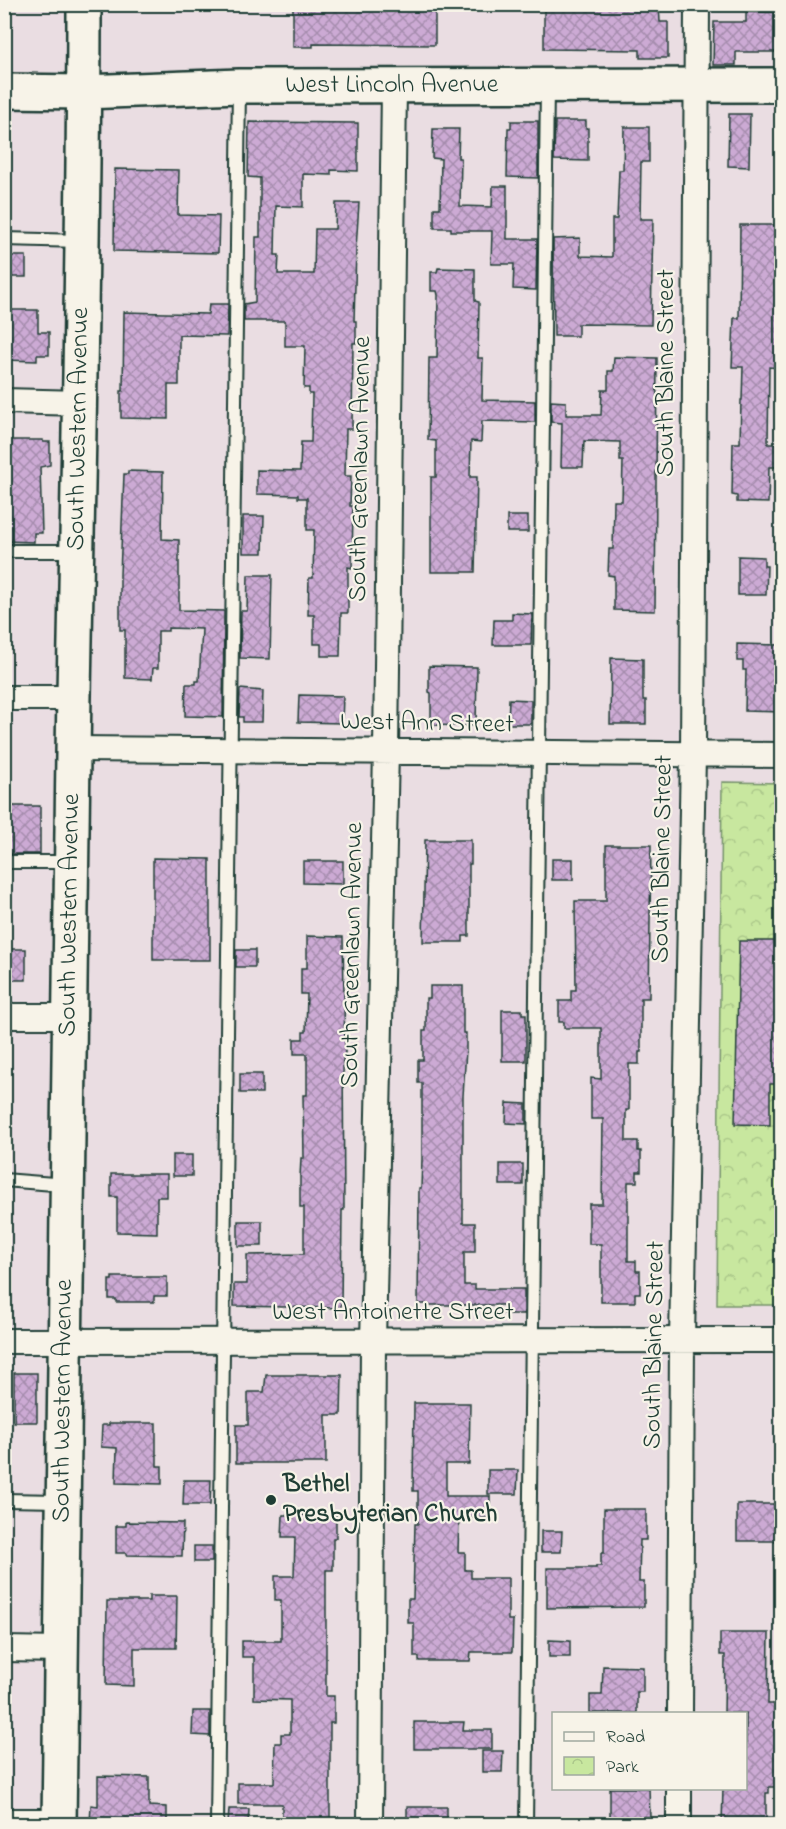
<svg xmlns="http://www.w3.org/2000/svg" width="786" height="1829" font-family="'Indie Flower',sans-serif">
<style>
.park{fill:url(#park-crowns);stroke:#74926a;stroke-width:1.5}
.building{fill:url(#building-cross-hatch);stroke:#1f3d34;stroke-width:1.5}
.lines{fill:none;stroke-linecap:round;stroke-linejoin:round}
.lane-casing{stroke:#1f3d34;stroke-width:16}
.street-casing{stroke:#1f3d34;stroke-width:28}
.secondary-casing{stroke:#1f3d34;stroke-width:38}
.lane{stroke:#f7f3e8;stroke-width:12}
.street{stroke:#f7f3e8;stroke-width:24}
.secondary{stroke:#f7f3e8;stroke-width:33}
.poi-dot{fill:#1f3d34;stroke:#f7f3e8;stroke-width:2}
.labels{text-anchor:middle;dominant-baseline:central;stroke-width:4.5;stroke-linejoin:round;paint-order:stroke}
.street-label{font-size:26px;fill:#1f3d34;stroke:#f7f3e8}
.poi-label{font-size:26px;font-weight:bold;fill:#1f3d34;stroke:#f7f3e8;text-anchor:start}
</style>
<defs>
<pattern id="park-crowns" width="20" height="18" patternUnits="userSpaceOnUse" patternTransform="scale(1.5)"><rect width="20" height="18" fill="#c8e79f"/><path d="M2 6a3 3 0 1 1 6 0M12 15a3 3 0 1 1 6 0" fill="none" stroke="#abc78a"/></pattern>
<pattern id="building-cross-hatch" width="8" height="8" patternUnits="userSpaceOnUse" patternTransform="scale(1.5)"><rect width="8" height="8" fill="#ccaad4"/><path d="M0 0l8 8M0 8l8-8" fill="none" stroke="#a58cad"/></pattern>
</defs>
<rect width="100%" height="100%" fill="#eadde2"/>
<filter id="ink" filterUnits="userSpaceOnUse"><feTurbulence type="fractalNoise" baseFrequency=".0167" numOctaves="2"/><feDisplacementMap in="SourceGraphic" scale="12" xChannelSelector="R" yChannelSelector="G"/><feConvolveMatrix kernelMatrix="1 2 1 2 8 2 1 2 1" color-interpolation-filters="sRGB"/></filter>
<g filter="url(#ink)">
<path class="park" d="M722,782L781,783V1305H717Z"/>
<path class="building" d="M293,4H435V45L313,44V47H293Z
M544,4H659L660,22H668V58H640V50L544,49Z
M746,12H782V52H736V65H713L714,22H746Z
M729,114H750L749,167L728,166Z
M511,121H538V178L507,177L508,128H511Z
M555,121H586V128H588V161L554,160Z
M249,122L358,123V171L331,170V175L303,174V207L276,206L275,255H279L278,274H314L315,229H335L336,203H359L356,249L354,321H356V343H353L352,429H346L345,476H351L350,506H353L352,568L348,567V613H341L340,656H321V644H314V615H308L309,578H313L314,530H307V498H298V495L257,494V470L300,471L301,442H311L312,394H309V388H304L305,346H285V321H244V304L255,302L256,237H260V178L248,177Z
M624,127H649V162H641L640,219H653L651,325L578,324V336H554L553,239L580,238V256L612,257V219H617L619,170H623Z
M433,129H459L458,158H461L460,206L492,207L493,186H507V239H537L536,290L513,289L514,264H491L492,231H451V228H434V208H440L441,159L432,158Z
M115,169L179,170L178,215L219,216L218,253L114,251Z
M740,225H782V249H776L775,286H782V333H779V368L769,367L768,444H782V467H769L768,503L737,502V496L732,495L733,443H740L741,400H742L743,367H732L734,318H739Z
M6,256H26V277H6Z
M438,268L475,269V301L479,302L478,358H483L482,400L535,401V422L482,421L481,442L471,441L470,477H477L475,572H431V477H436V441L428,440L429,358H437L438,295L437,291H431V272H437Z
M209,304H228L227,336L179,335V385H168V419L121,418V391H123L124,312L208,314Z
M5,310H38V332H49V355H37V361L5,360Z
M614,357L657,358L655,611L614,610V576L608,575L609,549H613L614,501H622L623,461H620V442L584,441L583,467H561L562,423L551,422V401L566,402V415H601L602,390H608V371H613Z
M4,440H43V442H50V465L40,467L42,533H34V542L4,541Z
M128,471L163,472L162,539L179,540V610L224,611L223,717L185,716L186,684H196V681H199L202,629L168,628V631H158V668H153L152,679L125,678V630H120V575L124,474H128Z
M243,516H264L263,553H243Z
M507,516H528V532H507Z
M738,556L764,557V566H767L766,595H738Z
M248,575H272L270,659L240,658L241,611H247Z
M512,613L532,614L531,645H493L494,620H512Z
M737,644L782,645V712L745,711L746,670H743V661H737Z
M611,658L643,659V700H646V724H610Z
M429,666L477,667L476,726L431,725V693L429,692Z
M240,689L263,691L262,722H243V717H239Z
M299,695L343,696L342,723L298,722Z
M509,699L531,700V724H508Z
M4,806H40V854H4Z
M425,840H471V864H469V936H463V942H423Z
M606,845H651L649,998H641V1052H639V1064H629V1110H626V1141H638V1151H641V1172H637V1182H628V1261H636V1271H640V1293H635V1302H601V1244H589V1204H602L603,1119H591V1078L601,1079V1028H564V1022H559V1001H571V990H576L575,901H606Z
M153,858L210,859V960H153Z
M552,859H573V880H552Z
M303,861H343V884L303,883Z
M307,936L343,937L345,1055H343L344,1210H342L341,1308L234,1306V1284H247V1255L304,1254V1207H300V1177L301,1158H304L303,1095H307V1054H294V1039H303V1032H306L307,994H301V968H307Z
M739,941H782V1084H770V1125L735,1124Z
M4,949H26V980H4Z
M236,950H255V967H236Z
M430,986H463V1033H466V1050L463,1096V1223H475V1252H464V1285H475V1289H524V1314H504V1305H425V1304H418L419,1188H421L422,1159V1083H418V1060H423V1031H426V998H430Z
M502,1010H522V1014H526V1061H502Z
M240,1074H262V1093H240Z
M507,1103L526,1104V1124L506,1123Z
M173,1155H192V1176H173Z
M500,1164H523V1185H500Z
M111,1174H167V1197H157V1233L117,1232V1197H111Z
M238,1221H262V1246H238Z
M112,1277H167V1296H154V1302H116V1299H109V1280H112Z
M14,1373H37V1422H14Z
M266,1375H342L341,1415H326V1463H236V1425H248V1392H264Z
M414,1403H470L469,1464H446V1496H490V1518H459L458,1552H465V1570H471V1578H508V1620H513L512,1652H471L470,1661H419V1657H414V1623H408V1599H413L415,1524H418V1491H413Z
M109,1423H156V1455H157V1466H162V1484L116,1483L117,1448L101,1447L102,1425H109Z
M488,1470H518L517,1494H488Z
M184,1480H211L210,1505H183Z
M737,1504H778V1507H782V1539H778V1541H737Z
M604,1509H646V1540H640L639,1582H644V1607L547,1608V1568H596V1566H601V1553H604Z
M283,1515H336V1538H333V1570H326V1696H334V1723H330V1824H282V1804H238V1783H274L275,1743H281V1734H290V1700L254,1699V1657H242V1641H281V1600H275V1576H294L295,1537H282Z
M126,1522L183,1523L182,1556L126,1555V1553H116V1526H126Z
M541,1531H562L561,1552H541Z
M194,1546H212V1562H194Z
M149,1596H177L176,1648H134V1686L106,1685L107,1601H149Z
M720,1633H769L768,1704H782V1751H779L778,1787H769V1793H766V1824H722L723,1788H746V1713H724L725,1655H720Z
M549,1640L570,1641V1657H549Z
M603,1666L643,1667V1692H637V1713H590V1695H602Z
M193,1711H210V1736L192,1735Z
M414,1722H464L463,1730H492V1749H414Z
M482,1751H503L502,1772H482Z
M98,1776L149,1777V1806L167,1807V1824H90L91,1805L98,1806Z
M610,1788H649L650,1817H644V1822H610Z
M407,1807H447V1824H407Z
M229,1809H249L248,1824H228Z"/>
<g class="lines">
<defs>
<path id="lane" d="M4,239L81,241
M4,551H75
M4,862H70
M4,1180L66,1185
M4,1500L60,1501
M4,1815H57
M217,1824L239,87
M526,1824L547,86"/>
<path id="street" d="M4,401L81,403
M4,698H75
M73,749L782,755
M4,1016H69
M4,1341L782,1340
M4,1649L61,1650
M680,1714L682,1340L693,755L697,4
M370,1824L373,1342L386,751L394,86
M679,1824V1788"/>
<g id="secondary">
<path id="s1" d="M4,91L84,92L239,86L782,85"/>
<path id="s2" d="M59,1824C63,1468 66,1111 73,754C77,504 84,255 84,4"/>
</g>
</defs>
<use href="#lane" class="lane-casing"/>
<use href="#street" class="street-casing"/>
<use href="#secondary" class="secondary-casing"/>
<use href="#lane" class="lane"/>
<use href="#street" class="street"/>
<use href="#secondary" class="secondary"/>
</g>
</g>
<circle class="poi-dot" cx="271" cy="1500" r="6"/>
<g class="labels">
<g class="street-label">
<text stroke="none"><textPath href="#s1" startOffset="388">West Lincoln Avenue</textPath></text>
<text transform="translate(667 373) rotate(-90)">South Blaine Street</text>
<text stroke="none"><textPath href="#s2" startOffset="1395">South Western Avenue</textPath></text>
<text transform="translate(361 469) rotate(-89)">South Greenlawn Avenue</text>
<text transform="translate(427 724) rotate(1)">West Ann Street</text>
<text transform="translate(663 859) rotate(-89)">South Blaine Street</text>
<text stroke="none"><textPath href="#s2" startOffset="909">South Western Avenue</textPath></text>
<text transform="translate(353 955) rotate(-89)">South Greenlawn Avenue</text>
<text x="393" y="1313">West Antoinette Street</text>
<text transform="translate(655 1345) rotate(-89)">South Blaine Street</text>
<text stroke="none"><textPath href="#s2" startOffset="423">South Western Avenue</textPath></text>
</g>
<g class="poi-label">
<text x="283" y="1485">Bethel<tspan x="283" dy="30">Presbyterian Church</tspan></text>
</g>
</g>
<rect width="786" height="1829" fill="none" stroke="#f7f3e8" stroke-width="24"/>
<rect x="12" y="12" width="762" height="1805" fill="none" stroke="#1f3d34" stroke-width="2" filter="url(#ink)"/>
<rect x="552" y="1712" width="195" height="78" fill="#f7f3e8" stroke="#a1aaa0" stroke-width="1.5"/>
<rect x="564" y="1732" width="30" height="9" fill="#f7f3e8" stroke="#a1aaa0" stroke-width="1.5"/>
<text x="606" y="1742" font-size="18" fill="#1f3d34">Road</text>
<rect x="564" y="1757" width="30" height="18" fill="url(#park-crowns)" stroke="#a1aaa0" stroke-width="1.5"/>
<text x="606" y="1772" font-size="18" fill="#1f3d34">Park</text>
</svg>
